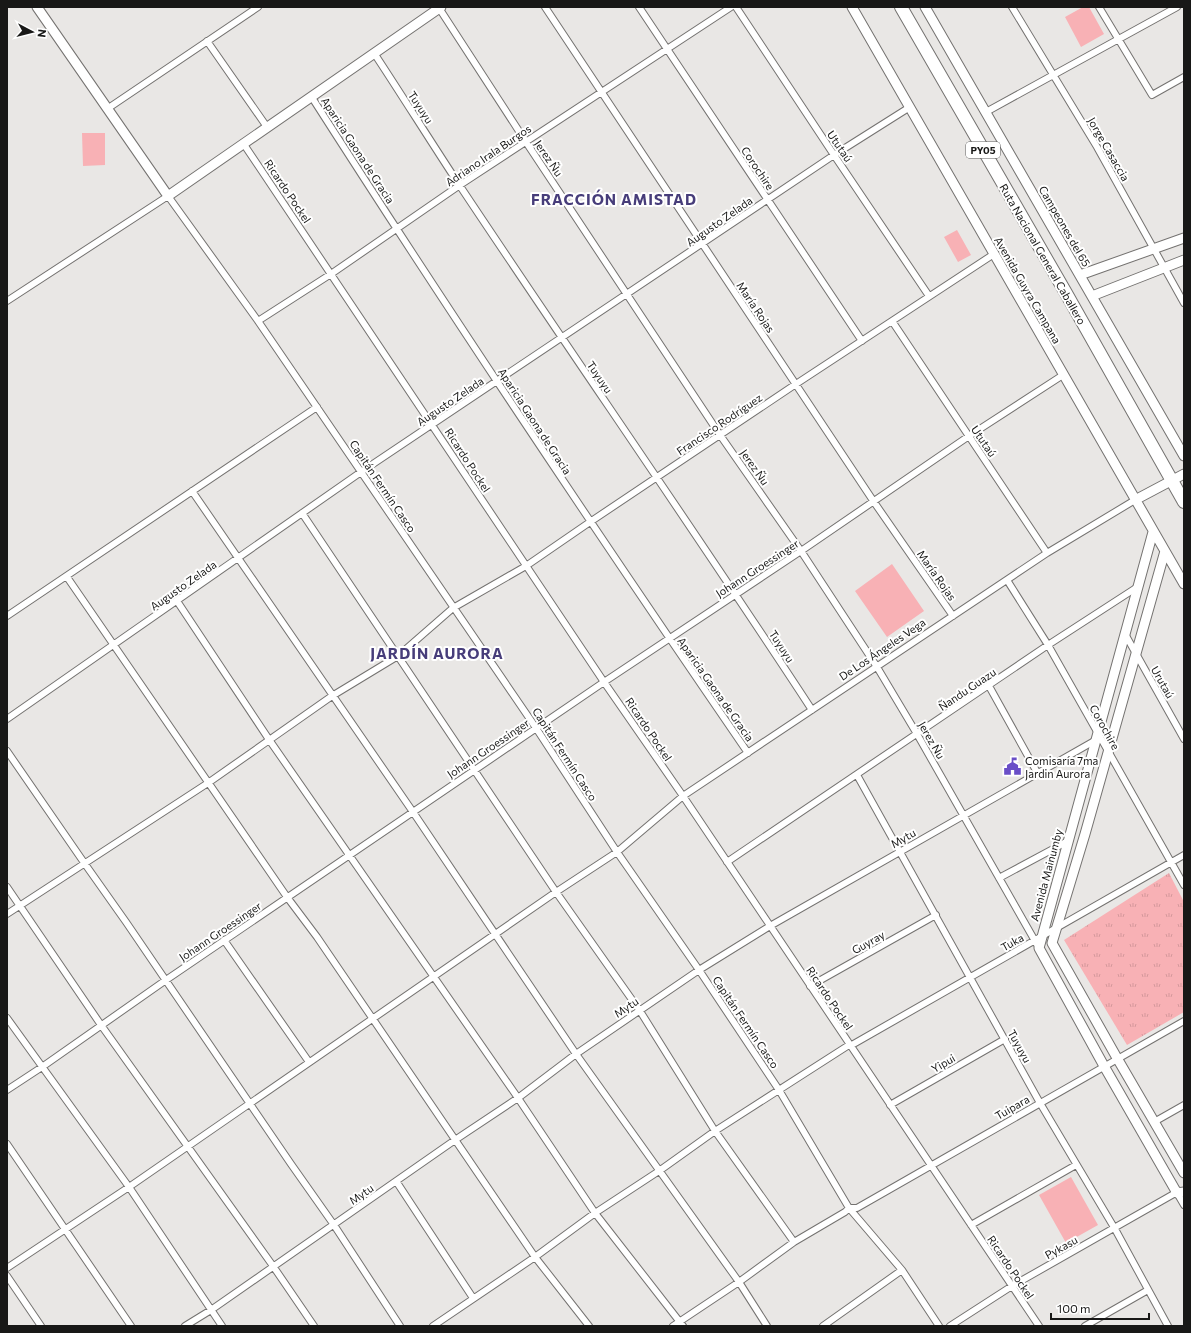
<svg xmlns="http://www.w3.org/2000/svg" width="1191" height="1333" font-family="Commissioner,sans-serif">
<style>
.grass{fill:url(#grass-tufts)}
.garden{fill:#f8b1b5}
.lines{fill:none;stroke-linecap:round;stroke-linejoin:round}
.street-casing{stroke:#747270;stroke-width:8}
.secondary-casing{stroke:#747270;stroke-width:11}
.highway-casing{stroke:#747270;stroke-width:14}
.street{stroke:#fff;stroke-width:6}
.secondary{stroke:#fff;stroke-width:9}
.highway{stroke:#fff;stroke-width:12}
.labels{text-anchor:middle;dominant-baseline:central;stroke-width:4;stroke-linejoin:round;paint-order:stroke}
.shield{fill:#fff;stroke:#5d5d5d;stroke-width:1}
.shield-label{font-size:10px;font-weight:bold;fill:#181817}
.street-label{font-size:11px;fill:#181817;stroke:#fff}
.poi-label{font-size:11px;fill:#181817;stroke:#fff;text-anchor:start}
.district-label{font-size:15px;font-weight:bold;letter-spacing:1px;fill:#473d7a;stroke:#fff}
</style>
<defs>
<pattern id="grass-tufts" width="24" height="20" patternUnits="userSpaceOnUse"><rect width="24" height="20" fill="#f8b1b5"/><path d="M3 7l-1-3M5 7V3M7 7l1-3M15 17l-1-3M17 17v-4M19 17l1-3" fill="none" stroke="#d4989b"/></pattern>
</defs>
<rect width="100%" height="100%" fill="#e9e7e5"/>
<path class="grass" d="M1169,873L1184,902V1012L1127,1045L1064,940Z"/>
<path class="garden" d="M1083,7H1089L1104,34L1081,47L1065,17Z
M82,133H105V165L83,166Z
M957,230L971,255L958,262L944,237Z
M892,564L924,611L887,637L855,591Z
M1071,1177L1098,1225L1066,1243L1039,1195Z"/>
<g class="lines">
<defs>
<path id="street" d="M545,7L874,502L953,616
M639,7L862,341
M736,7L834,155L929,296
M1012,7L1097,147L1184,303
M1099,7L1152,95L1184,77
M439,8L526,142L720,435L801,551L877,667L917,734L1039,948
M207,41L267,127
M374,53C403,97 431,142 460,186C577,362 697,534 812,710
M311,96C453,318 599,536 748,753
M107,109L258,7
M986,112L1177,7
M243,143L604,682L683,796L1039,1326
M7,301L168,196L258,321L536,728L617,852L699,970L779,1090L849,1208L902,1270L939,1326
M258,321L331,274L460,185L731,7
M892,321L1047,553
M192,491L413,812L576,1054L739,1282L767,1326
M302,513L556,892L640,1011L715,1131L794,1242
M67,577L287,897L317,937L535,1257L589,1326
M1007,580L1048,645L1184,885
M177,601L270,741L518,1098L595,1213L683,1326
M7,616L317,407
M1125,634L1184,739
M989,686L1038,774
M7,719L361,472L834,155L910,107
M7,751L85,864L126,922L291,1164L334,1225L400,1326
M857,775L1040,1103L1115,1229L1168,1326
M727,862L1048,645L1139,586
M999,878L1068,841
M7,887L101,1025L273,1266L314,1326
M7,914L208,783L332,696L398,656L453,608L526,566L590,522L796,384L994,254
M224,940L309,1062
M810,986L936,915
M7,1018L129,1187L222,1326
M850,1046L1184,855
M7,1090L42,1067L166,980L604,682L801,551L969,436L1063,375
M890,1105L1005,1039
M1154,1122L1184,1105
M7,1144L131,1326
M396,1181L473,1298
M1177,1193L1184,1205
M971,1225L1076,1165
M7,1268L129,1187L556,892L617,852L683,796L1047,553L1135,500
M7,1276L41,1326
M185,1326L211,1310L455,1140L518,1098L576,1054L699,970L770,926L1096,740
M433,1326L535,1257L595,1213L659,1171L715,1131L849,1045
M673,1326L739,1282L794,1242L845,1212L849,1208H857L1184,1021
M823,1326L902,1270
M950,1326L1012,1286L1179,1191
M1085,1326L1148,1290"/>
<path id="secondary" d="M37,7L168,196L441,7
M852,7L1184,584
M925,7L1184,456
M1080,275L1184,238
M1092,296L1184,260
M1135,500L1184,474
M1153,532L1039,948L1104,1066L1177,1193L1184,1192
M1165,551L1085,834L1052,943L1117,1058L1184,1173"/>
<path id="highway" d="M901,7L1066,293L1184,502"/>
</defs>
<use href="#street" class="street-casing"/>
<use href="#secondary" class="secondary-casing"/>
<use href="#highway" class="highway-casing"/>
<use href="#street" class="street"/>
<use href="#secondary" class="secondary"/>
<use href="#highway" class="highway"/>
</g>
<defs>
<symbol id="civic-bare" viewBox="-9 -9 18 18"><path d="M-.6-6.5H3V-4.5H.6V-3L4-1V1h2V6H-6V1h2V-1L-.6-3ZM-1.2 2.5V6h2.4V2.5Z" fill="#694ec7" stroke="#fff" stroke-width="2.5" paint-order="stroke"/></symbol>
</defs>
<g fill-rule="evenodd">
<use href="#civic-bare" x="1000" y="754" width="25" height="25"/>
</g>
<g class="labels">
<rect class="shield" x="966" y="142" width="34" height="16" rx="3"/>
<g class="shield-label">
<text x="983" y="150">PY05</text>
</g>
<g class="street-label">
<text transform="translate(421 107) rotate(57)">Tuyuyu</text>
<text transform="translate(840 146) rotate(56)">Ututaú</text>
<text transform="translate(1109 149) rotate(60)">Jorge Casaccia</text>
<text transform="translate(358 150) rotate(57)">Aparicia Gaona de Gracia</text>
<text transform="translate(488 155) rotate(-34)">Adriano Irala Burgos</text>
<text transform="translate(549 158) rotate(56)">Jerez Ñu</text>
<text transform="translate(758 168) rotate(56)">Corochire</text>
<text transform="translate(288 191) rotate(56)">Ricardo Pockel</text>
<text transform="translate(719 221) rotate(-35)">Augusto Zelada</text>
<text transform="translate(1065 226) rotate(60)">Campeones del 65</text>
<text transform="translate(1043 254) rotate(60)">Ruta Nacional General Caballero</text>
<text transform="translate(1028 290) rotate(60)">Avenida Guyra Campana</text>
<text transform="translate(756 307) rotate(56)">María Rojas</text>
<text transform="translate(600 377) rotate(56)">Tuyuyu</text>
<text transform="translate(450 401) rotate(-34)">Augusto Zelada</text>
<text transform="translate(535 421) rotate(57)">Aparicia Gaona de Gracia</text>
<text transform="translate(719 424) rotate(-34)">Francisco Rodríguez</text>
<text transform="translate(984 441) rotate(56)">Ututaú</text>
<text transform="translate(468 460) rotate(57)">Ricardo Pockel</text>
<text transform="translate(755 467) rotate(55)">Jerez Ñu</text>
<text transform="translate(383 486) rotate(56)">Capitán Fermín Casco</text>
<text transform="translate(757 568) rotate(-33)">Johann Groessinger</text>
<text transform="translate(937 575) rotate(55)">María Rojas</text>
<text transform="translate(183 585) rotate(-35)">Augusto Zelada</text>
<text transform="translate(782 646) rotate(57)">Tuyuyu</text>
<text transform="translate(882 649) rotate(-34)">De Los Ángeles Vega</text>
<text transform="translate(1163 682) rotate(61)">Urutaú</text>
<text transform="translate(716 689) rotate(55)">Aparicia Gaona de Gracia</text>
<text transform="translate(967 689) rotate(-34)">Ñandu Guazu</text>
<text transform="translate(1105 727) rotate(61)">Corochire</text>
<text transform="translate(649 729) rotate(56)">Ricardo Pockel</text>
<text transform="translate(932 740) rotate(60)">Jerez Ñu</text>
<text transform="translate(488 748) rotate(-34)">Johann Groessinger</text>
<text transform="translate(565 754) rotate(57)">Capitán Fermín Casco</text>
<text transform="translate(903 838) rotate(-30)">Mytu</text>
<text transform="translate(1046 875) rotate(-75)">Avenida Mainumby</text>
<text transform="translate(220 931) rotate(-34)">Johann Groessinger</text>
<text transform="translate(868 942) rotate(-29)">Guyray</text>
<text transform="translate(1012 942) rotate(-29)">Tuka</text>
<text transform="translate(830 998) rotate(56)">Ricardo Pockel</text>
<text transform="translate(626 1007) rotate(-34)">Mytu</text>
<text transform="translate(746 1022) rotate(56)">Capitán Fermín Casco</text>
<text transform="translate(1020 1046) rotate(61)">Tuyuyu</text>
<text transform="translate(943 1063) rotate(-30)">Yipui</text>
<text transform="translate(1012 1107) rotate(-30)">Tuipara</text>
<text transform="translate(361 1194) rotate(-35)">Mytu</text>
<text transform="translate(1061 1247) rotate(-29)">Pykasu</text>
<text transform="translate(1011 1267) rotate(56)">Ricardo Pockel</text>
</g>
<g class="poi-label">
<text x="1025" y="760">Comisaría 7ma<tspan x="1025" dy="13">Jardin Aurora</tspan></text>
</g>
<g class="district-label">
<text x="614" y="199">FRACCIÓN AMISTAD</text>
<text x="437" y="653">JARDÍN AURORA</text>
</g>
</g>
<rect width="1191" height="1333" fill="none" stroke="#181817" stroke-width="16"/>
<g transform="translate(32 32) rotate(97)" stroke="#ffffff" stroke-width="3" paint-order="stroke">
<path d="M0-3L7 15L0 10L-7 15Z" fill="#181817"/>
<text y="-6" font-size="11" font-weight="bold" text-anchor="middle" fill="#181817">N</text>
</g>
<path d="M1051 1313v6h98v-6" fill="none" stroke="#181817" stroke-width="2"/>
<text x="1057" y="1313" font-size="12" fill="#181817" stroke="#ffffff" stroke-width="3" paint-order="stroke">100 m</text>
</svg>
